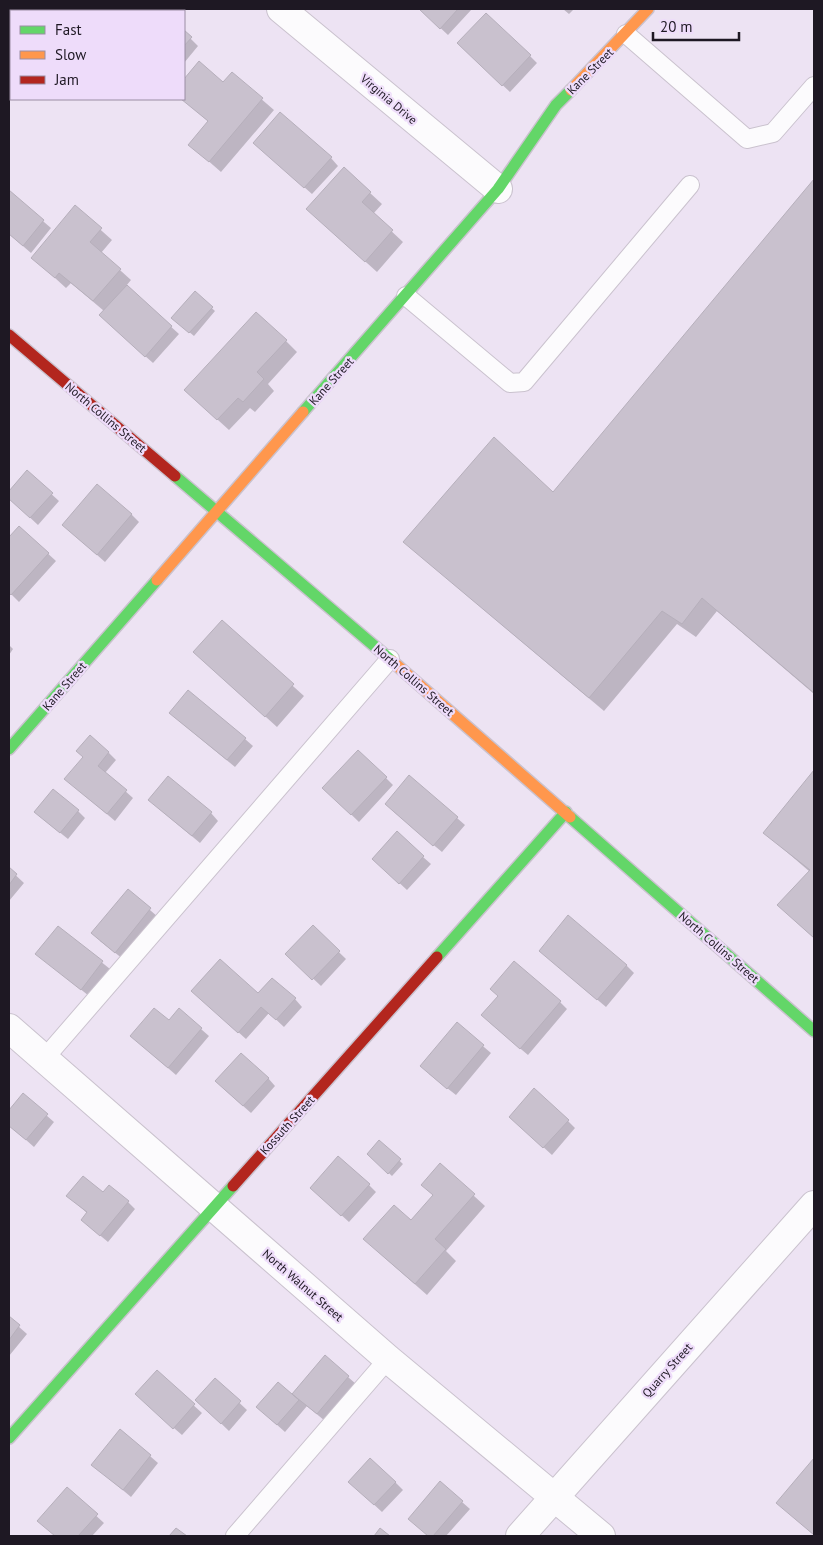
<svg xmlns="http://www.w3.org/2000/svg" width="823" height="1545" font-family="'PT Sans',sans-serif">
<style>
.shadow{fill:#0003}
.building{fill:#c9c1ce;stroke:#b6afbb}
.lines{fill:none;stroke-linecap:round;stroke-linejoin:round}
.lane-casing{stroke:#cac2ce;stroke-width:20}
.street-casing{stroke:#cac2ce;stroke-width:30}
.fast-casing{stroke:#cac2ce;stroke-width:14}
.slow-casing{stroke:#cac2ce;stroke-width:14}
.jam-casing{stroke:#cac2ce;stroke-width:14}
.lane{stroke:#fcfbfd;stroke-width:18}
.street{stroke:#fcfbfd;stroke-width:28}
.fast{stroke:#63d668;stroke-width:11}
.slow{stroke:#ff974d;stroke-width:11}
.jam{stroke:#b3261e;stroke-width:11}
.labels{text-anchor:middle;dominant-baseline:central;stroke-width:4.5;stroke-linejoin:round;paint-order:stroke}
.street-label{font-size:12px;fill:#1e1823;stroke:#eedcfa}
</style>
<rect width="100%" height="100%" fill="#ede3f3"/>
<path class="shadow" d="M79,9H114L112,11H81Z
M128,9H156L159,11H126Z
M420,9H472L448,35Z
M563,9H574L569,14Z
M184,32L198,46L184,63Z
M466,51L530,56L537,63L510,92Z
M199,63L224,84L232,74L274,110L221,172L190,145L209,122L182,99H184V81Z
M262,150L331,158L338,166L312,194Z
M344,169L382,204L373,214L403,242L377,272L319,220Z
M814,181V694L717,611L696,637L677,624L604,711L404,542L553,494Z
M9,192L51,228L31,253L9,234Z
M75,207L112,240L101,253L131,280L126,286L179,334L153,363L108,323L104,311L71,283L66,288L33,258Z
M195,293L215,311L194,336L176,321Z
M286,341L297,352L268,384L274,391L255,412L250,408L229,430L197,401Z
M27,472L59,501L38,525L9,498V493Z
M131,514L139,522L105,562L71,532Z
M19,527L56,561L19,602L9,592V539Z
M222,622L304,696L277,727L206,663Z
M9,645L13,649L9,655Z
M178,720L245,739L253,746L235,767Z
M109,753L116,760L105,773L133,798L115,821L74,786L84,757Z
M814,772V938L793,919L810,872L765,833Z
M386,778L393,785L359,822L331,795Z
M157,807L211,813L218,821L200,843Z
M78,811L85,818L68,839L43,819Z
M394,812L457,818L465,825L442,852Z
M423,857L431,864L407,890L381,866Z
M9,869L24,883L9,901Z
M128,891L158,917L123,959L100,941Z
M58,927L110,969L89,996L37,954Z
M313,927L346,959L321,986L287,954Z
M548,958L626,965L634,973L606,1007Z
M258,995L295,999L302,1007L284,1027L269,1013L246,1039L200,998Z
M499,997L560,1002L567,1009L528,1055L490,1023Z
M179,1010L209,1036L176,1075L140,1044L169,1022Z
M457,1024L491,1053L456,1095L429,1074Z
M268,1078L275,1086L251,1113L224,1089Z
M23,1095L54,1122L34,1147L9,1125V1112Z
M568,1121L575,1128L552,1155L518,1124Z
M379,1142L403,1164L392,1176L368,1154Z
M440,1165L485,1206L446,1251L456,1261L427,1295L376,1250L411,1222L434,1196L423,1185Z
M369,1185L376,1192L349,1222L319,1195Z
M103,1194L128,1202L135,1209L108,1242L90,1227L87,1213L68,1196Z
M9,1318L27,1334L9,1356Z
M325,1357L356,1384L325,1421L307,1406L285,1432L257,1407L292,1396Z
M157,1372L202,1413L182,1435L144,1402Z
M215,1380L247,1410L229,1431L204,1407Z
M121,1431L158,1463L131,1497L93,1465Z
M814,1459V1535L778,1503Z
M395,1482L403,1490L382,1512L357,1489Z
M67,1489L104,1523L92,1536H56L46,1528Z
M462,1502L470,1509L446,1536H429L417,1526Z"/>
<path class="building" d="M126,9H158L161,11H124Z
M419,9H458L440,29Z
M486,13L531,55L502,86L457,43Z
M184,30L192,37L184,46Z
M199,61L223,82L232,72L263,98L209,162L188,145L208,121L181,99H184V79Z
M280,112L332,157L304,188L253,143Z
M344,167L371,192L362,202L393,230L365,262L306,209Z
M814,179V693L702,598L682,624L662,611L589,698L403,542L494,437L553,492Z
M9,190L44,220L23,246L9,234Z
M75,205L102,228L90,242L121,269L93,301L59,273L55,278L31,258Z
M127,285L172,326L145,357L99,315Z
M195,291L213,307L189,333L171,318Z
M256,312L287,340L257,372L264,379L243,402L238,398L217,420L184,390Z
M27,470L53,493L30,518L9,499V491Z
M97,484L132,514L97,555L62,525Z
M19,526L49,553L11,595L9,593V537Z
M222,620L294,684L265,717L193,652Z
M188,690L246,738L227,760L169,713Z
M90,735L109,752L98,766L127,790L107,814L64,779L83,757L76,751Z
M358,750L387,777L351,815L322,788Z
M814,770V938L777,905L810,870L763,833Z
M409,775L458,817L433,846L385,804Z
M168,776L212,812L192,836L148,800Z
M53,789L79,810L60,833L34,812Z
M397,831L424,856L399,884L372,859Z
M9,867L17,874L9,885Z
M128,889L151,908L115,953L91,933Z
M568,915L627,965L597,1000L539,951Z
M313,925L340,951L312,980L285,954Z
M58,926L103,961L81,990L35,954Z
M220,959L258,993L272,978L296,998L276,1020L261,1007L238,1033L191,991Z
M514,961L561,1001L520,1049L481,1015L498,996L490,989Z
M154,1008L169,1020L179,1008L202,1028L168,1068L130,1036Z
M457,1022L484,1045L447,1089L420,1066Z
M241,1053L269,1078L243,1106L215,1081Z
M534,1088L569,1120L543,1148L509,1117Z
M23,1093L48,1114L26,1140L9,1126V1110Z
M379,1140L401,1159L388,1174L367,1154Z
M338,1156L370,1184L341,1216L310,1188Z
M440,1163L475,1194L435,1239L446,1249L415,1284L363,1239L394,1205L411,1220L433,1195L421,1185Z
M83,1176L103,1192L109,1185L129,1201L100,1236L81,1220L87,1212L66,1196Z
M9,1316L20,1325L9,1340Z
M325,1355L349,1376L317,1414L292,1394Z
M157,1370L195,1404L173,1429L135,1394Z
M215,1378L241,1401L221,1424L195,1400Z
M278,1382L299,1400L277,1425L256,1407Z
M120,1429L151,1455L123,1490L91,1465Z
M370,1458L396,1482L374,1505L348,1482Z
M814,1458V1535L776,1503Z
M440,1481L463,1501L433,1536H428L408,1519Z
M67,1487L98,1514L78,1536H55L37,1521Z
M176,1528L187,1536H169Z
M380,1528L390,1536H374Z"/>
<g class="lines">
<defs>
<path id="lane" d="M626,34L747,139L773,133L814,86
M406,296L510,383L524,382L690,185
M44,1059L390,659
M235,1536L388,1359"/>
<path id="street" d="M281,9L498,189
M9,1028L388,1359L601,1536
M520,1536L814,1205"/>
<path id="fast" d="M303,412L498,189L556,105L571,90
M175,476L392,661
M9,749L157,580
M570,817L814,1031
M437,957L566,812
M9,1438L233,1186"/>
<path id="slow" d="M571,90L648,9
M157,580L303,412
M392,661L570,817"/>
<path id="jam" d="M9,335L175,476
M233,1186L437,957"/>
</defs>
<use href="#lane" class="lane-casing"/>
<use href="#street" class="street-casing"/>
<use href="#fast" class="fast-casing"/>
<use href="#slow" class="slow-casing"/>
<use href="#jam" class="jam-casing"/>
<use href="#lane" class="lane"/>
<use href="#street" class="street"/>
<use href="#fast" class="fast"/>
<use href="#slow" class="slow"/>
<use href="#jam" class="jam"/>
</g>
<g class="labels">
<g class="street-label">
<text transform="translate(590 71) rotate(-45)">Kane Street</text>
<text transform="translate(389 99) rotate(40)">Virginia Drive</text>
<text transform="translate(331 381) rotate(-48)">Kane Street</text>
<text transform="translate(106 417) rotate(40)">North Collins Street</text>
<text transform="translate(414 680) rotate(41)">North Collins Street</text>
<text transform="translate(64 686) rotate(-49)">Kane Street</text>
<text transform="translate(719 947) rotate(41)">North Collins Street</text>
<text transform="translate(287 1125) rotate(-48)">Kossuth Street</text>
<text transform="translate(303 1285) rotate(41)">North Walnut Street</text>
<text transform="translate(667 1370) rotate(-48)">Quarry Street</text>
</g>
</g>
<rect width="823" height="1545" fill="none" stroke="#1e1823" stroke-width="20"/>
<rect x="10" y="10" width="175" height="90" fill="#eedcfa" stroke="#9b8ea4"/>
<rect x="20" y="26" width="25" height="8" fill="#63d668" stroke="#9b8ea4"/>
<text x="55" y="35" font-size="15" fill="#1e1823">Fast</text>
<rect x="20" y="51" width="25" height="8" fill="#ff974d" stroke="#9b8ea4"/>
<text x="55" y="60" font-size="15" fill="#1e1823">Slow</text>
<rect x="20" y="76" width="25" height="8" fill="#b3261e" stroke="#9b8ea4"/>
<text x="55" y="85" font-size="15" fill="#1e1823">Jam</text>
<path d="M653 32v8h86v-8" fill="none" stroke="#1e1823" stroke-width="2.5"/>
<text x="660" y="32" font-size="15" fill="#1e1823" stroke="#eedcfa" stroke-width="4" paint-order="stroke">20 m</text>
</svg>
